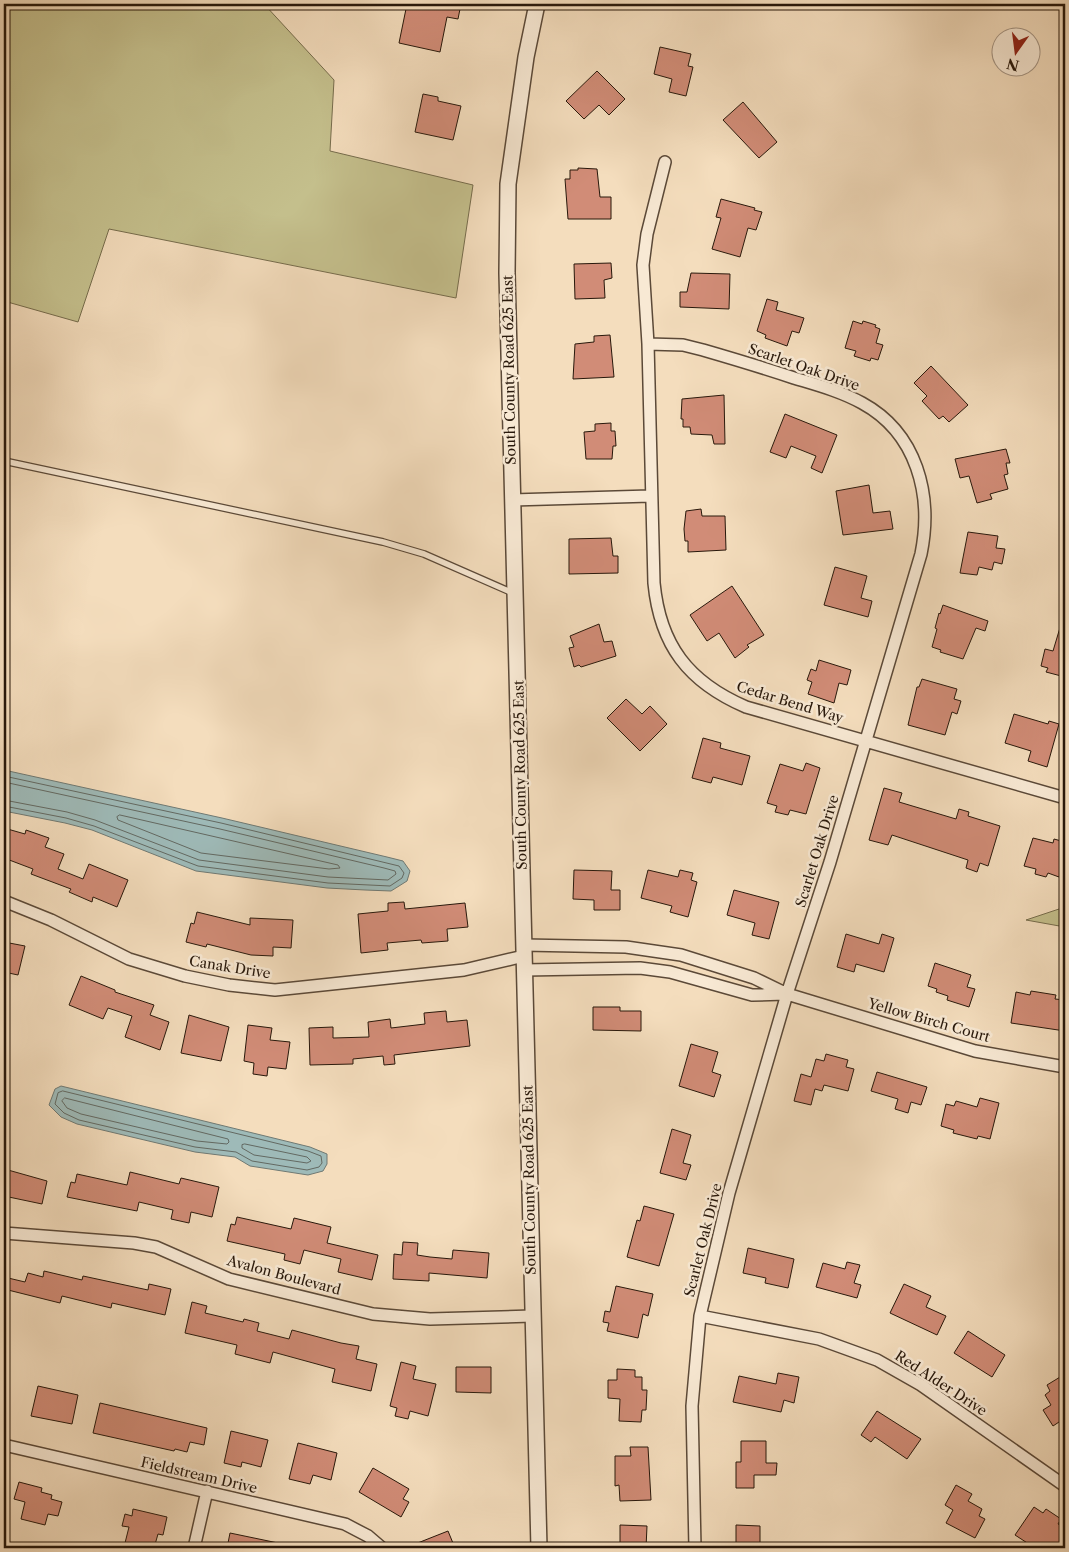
<svg xmlns="http://www.w3.org/2000/svg" width="1069" height="1552" font-family="'Libre Caslon Text',serif">
<style>
.green{fill:#c4bf8c;stroke:#766c4c}
.water{fill:#9ebab8;stroke:#6f7973}
.lines{fill:none;stroke-linecap:round;stroke-linejoin:round}
.shore{stroke:#636962;stroke-width:1}
.building{fill:#d18c77;stroke:#28180b}
.service-casing{stroke:#5b4938;stroke-width:8}
.minor-casing{stroke:#5b4938;stroke-width:14}
.tertiary-casing{stroke:#5b4938;stroke-width:18}
.service{stroke:#f8e9d4;stroke-width:5.5}
.minor{stroke:#f8e9d4;stroke-width:11}
.tertiary{stroke:#f8e9d4;stroke-width:15}
.labels{text-anchor:middle;dominant-baseline:central;stroke-width:5;stroke-linejoin:round;paint-order:stroke}
.street-label{font-size:14px;fill:#28180b;stroke:#f8e9d4}
</style>
<rect width="100%" height="100%" fill="#f4ddbd"/>
<filter id="stains"><feTurbulence type="fractalNoise" baseFrequency=".004" numOctaves="4"/><feColorMatrix values="0 0 0 0 .2 0 0 0 0 .09 0 0 0 0 .02 0 0 0 .5 -.17"/></filter>
<radialGradient id="worn" r=".72"><stop offset=".6" stop-color="#630" stop-opacity="0"/><stop offset="1" stop-color="#630" stop-opacity=".3"/></radialGradient>
<path class="green" d="M4,4H264L334,80L330,151L473,185L456,298L109,229L78,322L4,301Z
M1065,907V927L1026,920Z"/>
<path class="water" d="M4,770L222,818L387,857L403,861L410,871L407,881L391,891L365,890L327,888L196,871L92,830L65,823L4,811Z
M61,1086L310,1147L327,1154V1164L323,1171L308,1175L250,1166L235,1157L195,1152L77,1124L61,1117L49,1105L55,1089Z"/>
<g class="lines">
<path class="shore" d="M4,776L221,823L399,866L404,873L402,878L390,886L328,883L198,866L94,826L66,818L4,806
M4,782L220,829L384,868L395,871L396,874L388,880L328,877L199,860L95,820L67,812L4,800
M120,815L338,865L340,868L329,869L201,853L118,820L117,817Z
M63,1091L308,1151L321,1156L322,1163L319,1167L307,1170L252,1161L236,1152L195,1147L79,1120L64,1113L55,1104L58,1093Z
M65,1098L228,1139L229,1142L227,1144L197,1141L81,1114L67,1108L62,1101Z
M245,1144L307,1157L311,1161L307,1163L254,1155L242,1148V1145Z"/>
</g>
<path class="building" d="M407,4H461L458,19L447,17L440,52L399,43Z
M660,47L691,54L688,66L693,67L686,96L669,92L672,79L654,74Z
M597,71L625,99L609,115L599,105L584,119L566,101Z
M423,94L438,97V101L461,106L453,140L415,132Z
M743,102L777,142L759,158L723,120Z
M578,168L597,169L600,197H611V219H568L565,179H570V170H578Z
M721,199L755,208L754,210L762,212L756,230L748,228L740,257L712,249L721,218L716,217Z
M611,263L612,278L604,280L605,298L575,299L574,264Z
M691,273L730,274L729,309L680,307V292H687Z
M767,299L778,302L776,310L804,318L799,333L792,331L787,346L765,338L766,335L757,331Z
M853,321L862,324L863,321L876,325L875,327L880,329L876,343L883,345L878,360L871,358L870,361L854,356L856,351L845,348Z
M610,335L614,377L573,379L575,344L594,342V336Z
M931,366L968,405L949,422L943,416L939,419L922,401L927,396L914,383Z
M724,395L725,444H714L712,435L691,434L690,427H683V419H681L682,399Z
M785,414L837,435L822,473L811,468L816,456L791,446L786,458L770,452Z
M611,423V431H615L616,446H613L612,459H586L584,432L595,431V424Z
M1006,449L1010,463H1006L1008,474L1004,475L1008,489L990,494L992,499L977,503L969,476L960,478L955,459Z
M869,485L873,513L890,511L893,529L843,535L836,491Z
M701,509L702,516H725L726,550L688,552V541H685L684,529L686,511Z
M968,532L998,536L996,548L1005,549L1002,564L994,562L992,570L979,567L977,575L960,573Z
M611,538L613,556H618V573L569,574V539Z
M835,567L867,576L861,598L872,601L868,617L824,605Z
M732,586L764,635L747,645L749,647L735,658L719,633L707,641L690,615Z
M943,605L988,621L985,631L976,628L963,659L940,652L941,650L932,647L937,629L935,628L939,613L940,614Z
M1062,621H1065V677L1046,672L1048,668L1041,666L1045,649L1053,651Z
M599,624L604,642L612,641L616,656L581,667L579,665L574,667L569,648L574,647L570,636Z
M819,660L851,670L847,685L839,683L834,703L808,694L812,682L807,680L811,669L816,671Z
M922,679L957,689L954,699L961,701L957,714L952,712L945,735L908,725L917,687H919Z
M626,699L642,714L650,706L667,724L640,751L607,718Z
M1014,714L1048,724L1049,721L1059,724L1047,767L1028,761L1031,751L1005,743Z
M703,738L721,743L720,748L750,756L742,785L713,777L711,783L692,778Z
M806,763L820,768L806,814L790,810L788,815L775,812L777,806L767,803L780,764L803,771Z
M884,788L902,793L899,802L956,819L959,809L969,812L968,816L1000,826L988,866L980,863L977,872L966,868L968,860L892,835L888,845L869,840Z
M4,828L25,834L26,830L49,838L45,847L64,854L58,869L83,879L89,864L128,880L117,907L93,897L92,902L69,892L71,889L31,874L33,869L4,858Z
M1033,838L1053,843L1054,839L1065,842V857L1059,877L1048,873L1046,877L1035,874L1036,869L1024,866Z
M574,870L612,871L611,890H620V910H594V900L573,899Z
M648,870L678,877L680,870L693,873L691,880L697,882L688,917L670,912L672,906L641,898Z
M734,890L779,902L769,939L752,935L755,923L727,915Z
M404,902L405,909L465,903L468,927L447,929L448,941L422,943L421,940L387,943L388,950L361,953L358,914L388,911V903Z
M197,912L250,925V918L293,920L291,948L273,947V956L251,955L207,944L206,947L186,942L191,923L194,924Z
M846,934L879,944L882,934L894,938L884,972L856,964L854,972L837,967Z
M4,942L25,946L18,975L4,972Z
M935,963L971,975L967,987L975,989L969,1007L947,1000L948,996L936,992L937,989L928,986Z
M81,976L115,990V992L154,1005L150,1015L169,1022L160,1050L125,1037L132,1016L108,1008L103,1019L69,1005Z
M1031,991L1056,995L1055,999L1065,1000V1031L1011,1023L1016,992L1030,995Z
M593,1007H620V1011H641V1031L593,1030Z
M446,1011L447,1022L467,1020L470,1046L394,1055L395,1064L384,1065L383,1056L353,1059V1064L310,1065L309,1028L333,1027V1038L369,1037L368,1022L390,1019L391,1028L425,1024L424,1013Z
M189,1015L229,1027L221,1061L181,1053Z
M248,1025L272,1028L270,1040L290,1042L286,1069L268,1067L267,1076L253,1074L254,1063L244,1061Z
M691,1044L718,1052L712,1072L721,1075L714,1097L679,1086Z
M826,1054L848,1060L846,1067L854,1069L848,1091L824,1085L822,1091L815,1089L811,1105L794,1101L801,1074L811,1077L816,1059L824,1061Z
M877,1072L927,1087L921,1105L911,1102L908,1113L895,1109L898,1099L871,1091Z
M980,1098L999,1103L990,1139L978,1136L977,1139L953,1133L954,1130L941,1126L946,1104L954,1106L956,1101L977,1107Z
M672,1129L691,1135L683,1163L691,1165L686,1180L660,1173Z
M8,1170L47,1181L42,1204L4,1196Z
M130,1172L179,1184L181,1178L219,1187L212,1217L191,1212L189,1223L171,1219L173,1210L139,1202L137,1211L67,1197L71,1182L75,1183L77,1174L127,1185Z
M644,1206L674,1214L659,1266L627,1257L637,1220L640,1221Z
M237,1217L291,1229L294,1218L331,1227L327,1243L378,1255L372,1280L338,1272L341,1259L304,1250L300,1264L284,1260L285,1254L227,1241L231,1224L235,1225Z
M403,1242L418,1243L417,1255L430,1257L452,1259L453,1250L489,1253L487,1278L429,1273V1281L393,1279L394,1254L402,1255Z
M748,1248L794,1259L788,1288L765,1283L766,1278L743,1273Z
M847,1262L860,1265L854,1283L861,1285L857,1298L816,1287L823,1263L845,1269Z
M44,1271L82,1280L83,1276L148,1290L149,1284L171,1289L165,1315L112,1303L111,1308L62,1296L60,1303L4,1289V1277L25,1282L28,1273L43,1277Z
M904,1284L931,1296L926,1307L946,1316L937,1335L890,1313Z
M616,1286L653,1294L648,1316L643,1314L638,1338L607,1331L609,1323L603,1322L605,1311L610,1312Z
M192,1302L207,1306L205,1313L243,1322L244,1319L259,1323L257,1331L289,1339L292,1330L341,1343L359,1346L356,1359L377,1364L371,1391L332,1382L335,1369L273,1352L270,1363L235,1354L237,1345L185,1333Z
M968,1331L1005,1355L992,1377L954,1353Z
M401,1362L416,1366L413,1379L436,1384L428,1416L410,1411L408,1419L395,1416L397,1408L390,1406Z
M456,1367H491V1393L456,1392Z
M617,1369L635,1370V1377H642V1390H647L646,1410H642L641,1422L619,1421L620,1399L608,1398V1380H617Z
M778,1373L799,1377L794,1403L784,1400L781,1412L733,1402L739,1376L776,1384Z
M1065,1374V1418L1053,1426L1043,1410L1051,1405L1045,1395L1050,1391L1047,1385Z
M38,1386L78,1395L72,1424L31,1416Z
M100,1403L207,1428L204,1445L190,1442L187,1452L175,1449L174,1451L93,1433Z
M877,1411L921,1439L907,1459L875,1437L871,1442L861,1435Z
M231,1431L268,1440L261,1467L242,1462L241,1467L224,1463Z
M741,1441H766V1463H777L776,1475H754V1488H736V1462H741Z
M298,1443L337,1453L331,1480L313,1475L310,1484L289,1479Z
M630,1447H648L651,1500L620,1501L619,1485L615,1486V1456H631Z
M373,1468L409,1489L403,1499L409,1502L401,1517L359,1492Z
M19,1482L42,1488L41,1492L52,1495L51,1499L62,1502L58,1516L48,1514L45,1525L21,1519L25,1502L14,1499Z
M956,1485L972,1494L968,1501L982,1509L979,1516L985,1519L975,1538L946,1523L953,1510L945,1505Z
M1034,1507L1043,1513L1046,1509L1061,1519L1058,1524L1065,1528V1548H1035L1015,1535Z
M133,1509L167,1517L163,1535L158,1534L154,1548L124,1547L129,1527L122,1526L125,1514L132,1516Z
M620,1525L647,1526L646,1548H620Z
M736,1525L760,1526V1548H736Z
M448,1531L455,1548H405Z
M230,1533L278,1543V1548H227Z"/>
<g class="lines">
<defs>
<path id="service" d="M4,461L383,542L424,554L513,593"/>
<path id="minor" d="M665,162L647,234L643,265L648,344L654,583C660,645 688,682 746,707L1065,798
M648,344L683,345L703,350C734,359 764,368 794,378C817,385 840,391 862,403C917,433 933,495 921,554L830,862L787,994L729,1193L700,1316L692,1406L695,1548
M512,500L650,496
M4,901L51,920L129,959L185,976L229,985L275,990L464,970L524,956
M524,945L626,947L681,955L754,978L787,994L975,1051L1065,1067
M524,970L640,968L670,972L752,995L785,994
M4,1233L134,1243L156,1247L229,1279L373,1314L430,1319L532,1316
M700,1316L819,1339L877,1360L921,1385L1065,1486
M4,1445L345,1524L368,1536L382,1548
M194,1548L207,1491"/>
<path id="tertiary" d="M537,4L526,57L508,184L507,273L539,1548"/>
</defs>
<use href="#service" class="service-casing"/>
<use href="#minor" class="minor-casing"/>
<use href="#tertiary" class="tertiary-casing"/>
<use href="#service" class="service"/>
<use href="#minor" class="minor"/>
<use href="#tertiary" class="tertiary"/>
</g>
<g class="labels">
<g class="street-label">
<text transform="translate(804 367) rotate(19)">Scarlet Oak Drive</text>
<text transform="translate(509 370) rotate(-91)">South County Road 625 East</text>
<text transform="translate(790 702) rotate(17)">Cedar Bend Way</text>
<text transform="translate(520 775) rotate(-91)">South County Road 625 East</text>
<text transform="translate(817 851) rotate(-73)">Scarlet Oak Drive</text>
<text transform="translate(230 967) rotate(9)">Canak Drive</text>
<text transform="translate(929 1020) rotate(16)">Yellow Birch Court</text>
<text transform="translate(529 1180) rotate(-91)">South County Road 625 East</text>
<text transform="translate(703 1240) rotate(-76)">Scarlet Oak Drive</text>
<text transform="translate(284 1275) rotate(15)">Avalon Boulevard</text>
<text transform="translate(941 1383) rotate(33)">Red Alder Drive</text>
<text transform="translate(199 1475) rotate(13)">Fieldstream Drive</text>
</g>
</g>
<rect width="1069" height="1552" fill="none" stroke="#f4ddbd" stroke-width="20"/>
<rect x="5" y="5" width="1059" height="1542" fill="none" stroke="#28180b" stroke-width="2.5"/>
<rect x="10" y="10" width="1049" height="1532" fill="none" stroke="#28180b"/>
<g transform="translate(1016 52) rotate(194)"><circle r="24" fill="#f8e9d4" stroke="#a59584"/>
<path d="M0-4L9 19L0 12L-9 19Z" fill="#8f2418"/>
<text y="-8" font-size="14" font-weight="bold" text-anchor="middle" fill="#28180b">N</text>
</g>
<rect width="100%" height="100%" filter="url(#stains)"/>
<rect width="100%" height="100%" fill="url(#worn)"/>
</svg>
